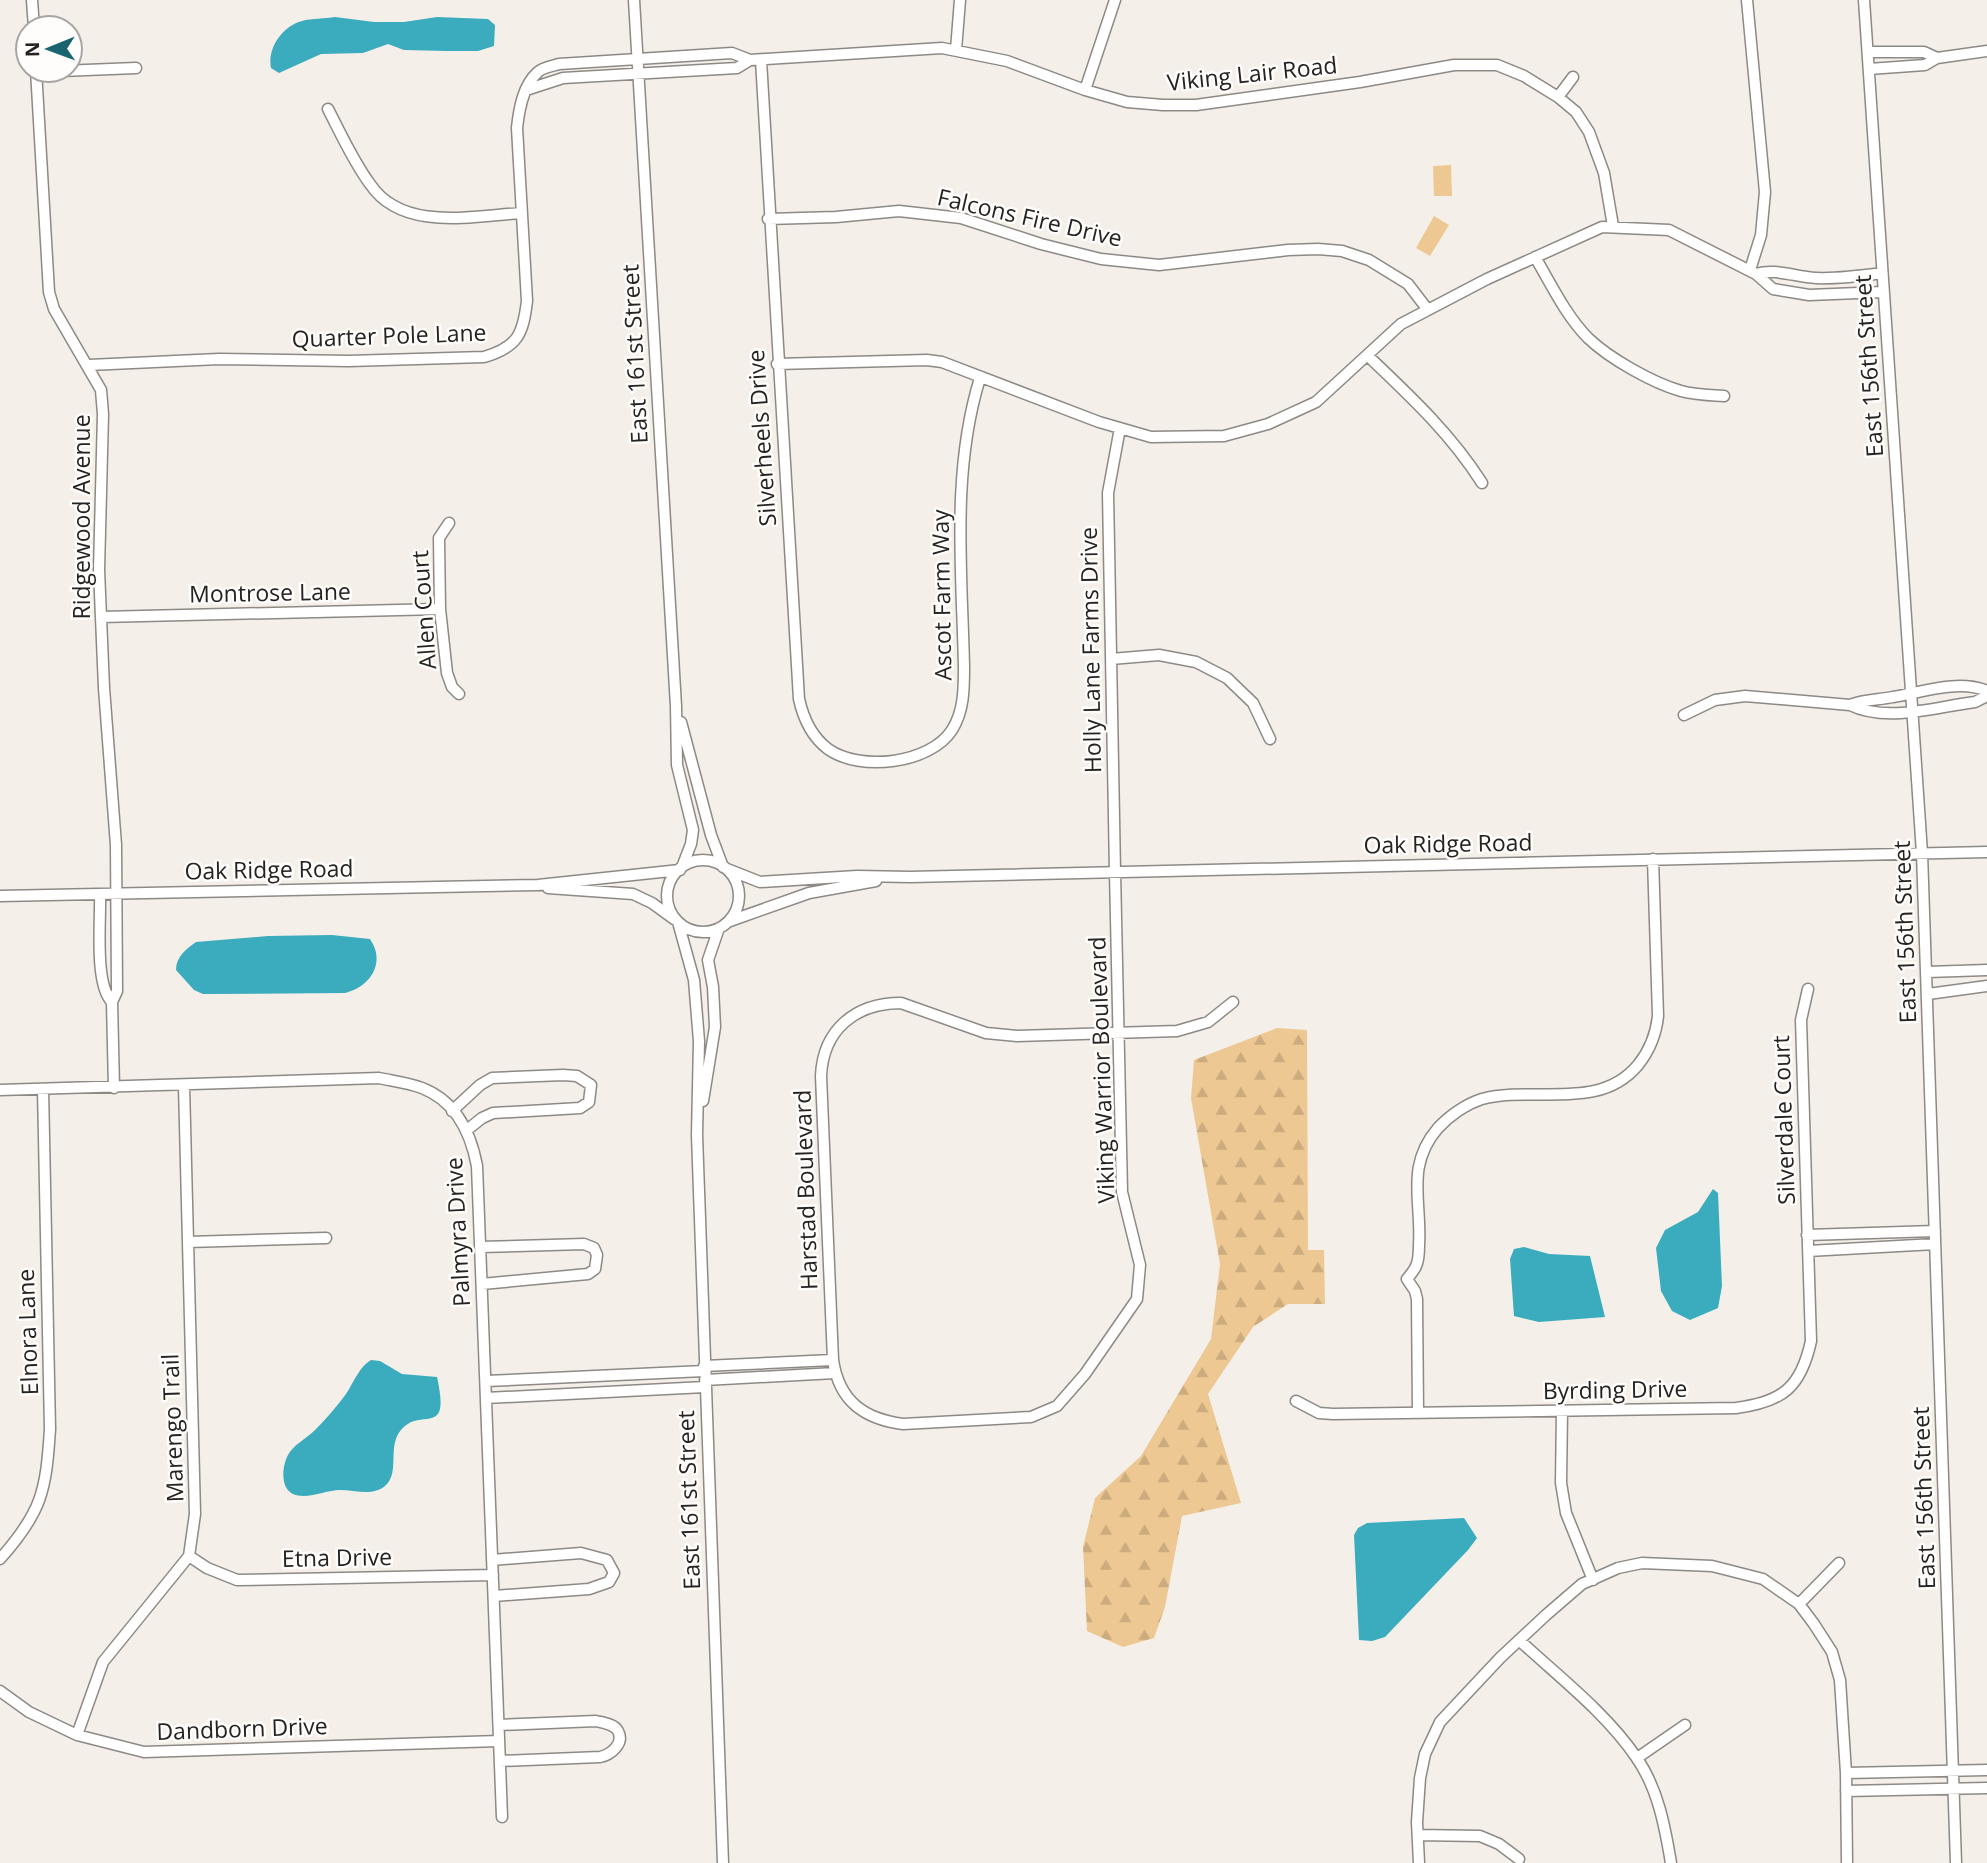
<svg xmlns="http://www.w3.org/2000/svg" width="1987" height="1863" font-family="'Open Sans',sans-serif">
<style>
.forest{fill:url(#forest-firs)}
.garden{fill:#eec892}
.water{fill:#3babbe}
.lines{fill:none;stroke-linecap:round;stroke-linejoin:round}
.minor-casing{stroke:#8d8984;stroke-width:13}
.minor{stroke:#fff;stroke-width:10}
.labels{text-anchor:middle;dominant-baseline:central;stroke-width:5;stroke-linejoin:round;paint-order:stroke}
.street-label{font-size:23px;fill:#252321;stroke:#fffdfb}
</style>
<defs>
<pattern id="forest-firs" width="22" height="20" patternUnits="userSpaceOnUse" patternTransform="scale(1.75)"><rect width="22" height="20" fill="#eec892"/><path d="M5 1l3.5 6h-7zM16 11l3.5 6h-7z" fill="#ccac7e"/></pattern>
</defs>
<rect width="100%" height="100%" fill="#f4efe9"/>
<path class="forest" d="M1277,1028L1307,1030L1308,1250H1324L1325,1304H1288L1253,1327L1208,1394L1241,1503L1182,1516L1165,1607L1154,1638L1123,1647L1087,1631L1083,1547L1095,1498L1141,1456L1211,1339L1220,1264L1191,1098L1194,1060Z"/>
<path class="garden" d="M1451,165L1452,196H1434L1433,166Z
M1434,216L1449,225L1430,256L1416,248Z"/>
<path class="water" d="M335,17L374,22H404L437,17L488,19L495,25L494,46L478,51H447L404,50L388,44L363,53L321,54L279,73L271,68C267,49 282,26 302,21C312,18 325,19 335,17Z
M268,936L332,935L370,939C386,962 371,987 345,993L203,994L194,990L176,970C176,957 186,949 196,942Z
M1713,1189L1718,1193L1722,1286L1718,1308L1690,1320L1672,1311L1661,1291L1656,1248L1665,1230L1698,1212Z
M1524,1247L1549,1254L1590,1256L1605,1317L1539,1322L1514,1316L1510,1259L1514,1249Z
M371,1360L380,1361L402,1374L437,1377C451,1440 421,1406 401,1430C387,1446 400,1472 386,1485C373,1497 356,1490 340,1490C326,1490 307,1500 293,1494C280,1488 282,1466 288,1455C293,1445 306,1439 315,1430C326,1419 337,1406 346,1394C354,1382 359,1367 371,1360Z
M1464,1518L1477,1538L1468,1550L1385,1637L1372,1641L1359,1640L1354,1535L1358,1528L1367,1523Z"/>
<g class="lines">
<defs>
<path id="minor" d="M32,0L34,28
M634,0L676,706L677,765L693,830L691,844L682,867
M1747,0L1765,192L1761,235L1750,270
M1864,0L1922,853L1956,1863
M956,50L960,0
M1868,52H1924L1937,58
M761,60L799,699C803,717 812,737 828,749C860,772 930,764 952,730C964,711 964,689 964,667C962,571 951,472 980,378
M1869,69L1925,65L1937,58L1987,51
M36,70L49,292L54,309L101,390L103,414L99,570L104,688L116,845L117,991L112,1002L114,1088
M36,72L136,68
M526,90L563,78L737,68L750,60L942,48L1007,61L1085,90L1127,102L1163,105H1196L1360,82L1454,65H1497L1524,76L1558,97L1576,112L1589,132L1604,173L1613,226
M1085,90L1115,0
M1558,97L1573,77
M328,109C341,134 353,161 370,184C402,232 473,216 521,213
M768,219L836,217L899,211L961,218L1041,244L1101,259L1159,265L1288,250L1318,249L1342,251L1369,260L1408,284L1428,310
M1535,257C1551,284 1566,316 1588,338C1610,359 1653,383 1681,391C1695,395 1710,395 1724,396
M1756,274C1776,268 1795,277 1816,278C1838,279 1860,276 1882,273
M1368,356C1410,396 1451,434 1482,483
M777,364L927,360L942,362L1099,422L1151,437L1224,436L1268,424L1316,402L1401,324L1487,279L1602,227L1669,230L1756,274L1773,289L1809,295L1883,292
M89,365L219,359L349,361L484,357C518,347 523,334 527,301L517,128C519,109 523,85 538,72C543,67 553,66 559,64L732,53L750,60
M1120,428L1108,493L1115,872L1122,1192L1140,1265L1137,1299L1085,1374L1057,1406L1031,1417L903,1424C864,1419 839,1401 833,1360L821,1076C823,1030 855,1003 901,1003L986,1033L1017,1036L1177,1031L1208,1022L1233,1002
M449,523L439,538L440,609L447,673L452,687L459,694
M101,617L440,609
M1111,659L1159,655L1196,662L1227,678L1253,703L1270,739
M1850,705C1865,699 1878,700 1893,697C1922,692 1959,679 1987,691
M1684,715L1715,700L1745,696L1850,705C1887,723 1935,707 1975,702L1987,696
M681,722L711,835L723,867
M667 896a36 36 0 1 1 72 0a36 36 0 1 1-72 0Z
M727,869L760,882L857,876L910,877L1987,852
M548,888L633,894L652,903L674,919
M100,894C101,920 94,984 112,1002
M0,896L538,885L680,870
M730,921L809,893L876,881
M678,922L694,980L699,1041L697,1135L723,1863
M1927,972L1987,970
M1928,994L1987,986
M0,1090L379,1078C393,1081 409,1083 422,1088C456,1101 471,1134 477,1166L502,1817
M703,1101L715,1027L713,987L708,960L719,928
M452,1111L480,1085L492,1078L563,1075L577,1076L591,1085L589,1102L580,1108L493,1113L482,1118L467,1130
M1807,1235L1935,1231
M188,1242L326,1238
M480,1247L584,1244L594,1248L597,1255L595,1269L588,1274L482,1284
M1808,1251L1935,1244
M704,1366L833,1360
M705,1380L835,1373
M486,1381L704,1371
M486,1398L705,1387
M1296,1401L1319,1413L1333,1414L1736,1408C1783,1402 1801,1387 1811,1341L1801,1020L1808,989
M1562,1410L1561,1483L1566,1513L1593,1580
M1418,1412L1417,1299L1415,1291L1407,1279C1410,1275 1414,1271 1416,1266C1419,1260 1419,1252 1419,1245C1422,1202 1405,1166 1438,1128C1449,1116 1466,1104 1482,1099C1534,1085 1599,1112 1638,1065C1650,1050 1656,1035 1658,1016L1653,859
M189,1556L207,1568L237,1580L493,1575
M0,1559C42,1512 46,1491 50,1429L43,1089
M492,1560L581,1553L607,1560L614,1573L609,1582L589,1589L494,1596
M1799,1604L1839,1563
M1519,1640C1559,1677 1606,1713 1636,1757C1658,1788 1665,1827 1671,1863
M0,1691L29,1712L77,1735L144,1752L499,1741
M499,1725L596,1721C604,1723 614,1724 618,1731C625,1744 610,1755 600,1757L500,1761
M77,1735L103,1662L189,1556L195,1514L184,1086
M1637,1758L1685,1725
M1846,1773L1987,1770
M1846,1791L1987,1788
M1418,1835L1480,1836L1499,1844L1519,1859
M1419,1863L1417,1822L1420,1778L1425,1754L1440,1722L1500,1658L1546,1615L1582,1584L1618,1568L1642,1563L1712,1566L1763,1579L1799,1604L1814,1624L1832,1652L1840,1680L1846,1773L1847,1863"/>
</defs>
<use href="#minor" class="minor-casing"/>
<use href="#minor" class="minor"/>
</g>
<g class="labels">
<g class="street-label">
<text transform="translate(1252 73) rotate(-6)">Viking Lair Road</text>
<text transform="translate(1030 217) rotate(13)">Falcons Fire Drive</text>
<text transform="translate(389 335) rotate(-2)">Quarter Pole Lane</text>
<text transform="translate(634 354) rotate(-93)">East 161st Street</text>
<text transform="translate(1868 366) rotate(-94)">East 156th Street</text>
<text transform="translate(761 438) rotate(-94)">Silverheels Drive</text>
<text transform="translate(81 517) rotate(-90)">Ridgewood Avenue</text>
<text transform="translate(270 592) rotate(-1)">Montrose Lane</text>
<text transform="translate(941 595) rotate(-91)">Ascot Farm Way</text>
<text transform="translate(423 610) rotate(-94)">Allen Court</text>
<text transform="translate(1090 650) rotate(-91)">Holly Lane Farms Drive</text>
<text transform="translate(1448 843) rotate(-1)">Oak Ridge Road</text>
<text transform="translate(269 869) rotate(-1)">Oak Ridge Road</text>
<text transform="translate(1904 932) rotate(-92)">East 156th Street</text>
<text transform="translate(1101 1070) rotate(-92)">Viking Warrior Boulevard</text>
<text transform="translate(1783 1120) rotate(-92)">Silverdale Court</text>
<text transform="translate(805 1190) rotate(-92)">Harstad Boulevard</text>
<text transform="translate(457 1232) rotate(-93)">Palmyra Drive</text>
<text transform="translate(27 1332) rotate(-92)">Elnora Lane</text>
<text transform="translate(1615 1389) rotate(-1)">Byrding Drive</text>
<text transform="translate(172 1428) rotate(-92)">Marengo Trail</text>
<text transform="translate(1923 1498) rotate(-92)">East 156th Street</text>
<text transform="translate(688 1500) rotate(-92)">East 161st Street</text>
<text transform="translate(337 1557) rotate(-1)">Etna Drive</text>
<text transform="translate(242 1728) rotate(-2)">Dandborn Drive</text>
</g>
</g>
<g transform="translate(49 49) rotate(269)"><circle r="33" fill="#fffdfb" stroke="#a8a6a4" stroke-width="2"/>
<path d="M0-5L12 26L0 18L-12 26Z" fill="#1a6470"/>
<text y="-10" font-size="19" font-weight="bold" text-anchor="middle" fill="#252321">N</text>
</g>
</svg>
